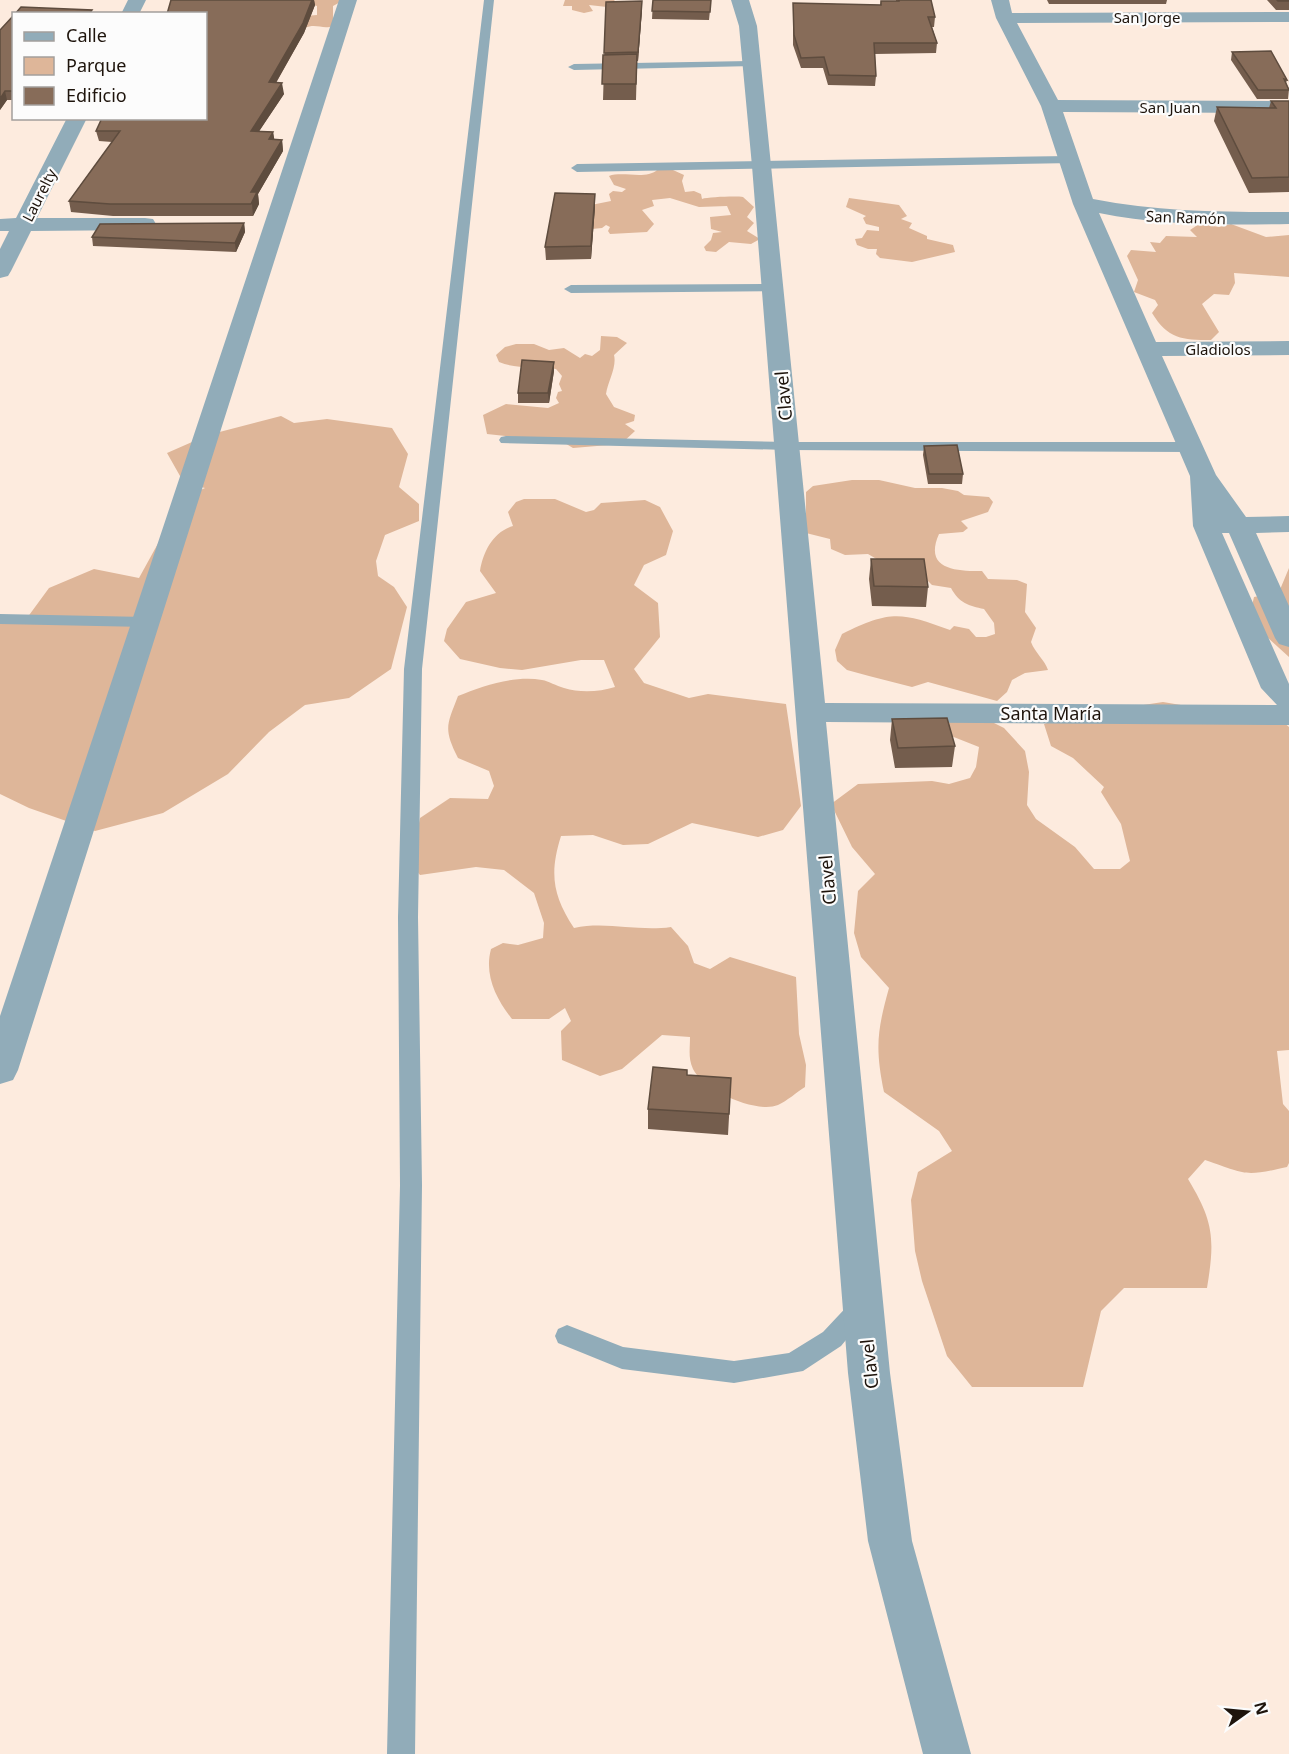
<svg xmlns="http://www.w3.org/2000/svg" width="1289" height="1754" font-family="'Noto Sans',sans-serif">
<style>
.green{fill:#deb699}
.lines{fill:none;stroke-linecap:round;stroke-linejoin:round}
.service{fill:#91acb9;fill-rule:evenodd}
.minor{fill:#91acb9;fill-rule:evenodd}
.wall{fill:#745d4d}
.shaded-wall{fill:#5e4c3e}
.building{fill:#876c59;stroke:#5e4c3e;stroke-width:1.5}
.labels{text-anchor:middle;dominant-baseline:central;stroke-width:4.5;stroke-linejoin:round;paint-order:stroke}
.far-street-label{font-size:15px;fill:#1e140c;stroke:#fcfcfc}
.street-label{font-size:18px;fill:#1e140c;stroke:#fcfcfc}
</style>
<rect width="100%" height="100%" fill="#fdebde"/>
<path class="green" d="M269,0H344L333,6V26C323,30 316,23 305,28L292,17L317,15V6L305,3L206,20Z
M565,0H615L607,7L589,5L593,11L584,13L572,10V6H563Z
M657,170H673L684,175L682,181L685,192L694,191L701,194L702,199C708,197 736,196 743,197L754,207L747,217L754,223L747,231L760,239L751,244L729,242L716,252L706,251L704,247L711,240L713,233L722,232L711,229L710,217L731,215L727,206L699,207L670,198L652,200L654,206L642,210L654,224L647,232L610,234L608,231L610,227L606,225L602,228L592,229L591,205L611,201L609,194L613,191L622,192L626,189L614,185L609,176C623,171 646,180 657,170Z
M849,198L899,205L907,216L901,219L912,223L909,228L927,236V239L953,245L955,252L912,262L880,258L876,254L877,249H868L857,245L855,239L862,238L867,230L879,231V227L866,224L863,218L866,216L846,207Z
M1199,224L1219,227L1231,224L1266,237L1289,235V277L1234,273L1235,283L1229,295L1214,294L1202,304L1219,332L1211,340C1182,340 1168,339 1152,313L1158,305L1155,300L1134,292L1138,280L1127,256L1131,250L1156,252L1150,242L1160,243L1166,236L1197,237L1190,230Z
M601,336L617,337L627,343L614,355C617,367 608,381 606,394L614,407L635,415L634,421L625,424L635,431L621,444L573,448L563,442L487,434L483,415L506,404L548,408L559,403L556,398L558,392L562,391L559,384L562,376L556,369C535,365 518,370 499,362L496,355L505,347L516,344H534L549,350L564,348L580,358L585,354L592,356L600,350Z
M281,416L294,423L327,419L392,428L408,454L399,487L419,504V521L385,535L376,561L378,576L394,587L407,607L391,669L349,698L305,705L269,732L228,774L163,813L95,831L29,808L0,794V623L27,618L49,588L94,569L139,578L183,498L205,488L184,483L167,453L208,435Z
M852,480H879L915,488H942L958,491L964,495L989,497L993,502L988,512L961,521L968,528L963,532L939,534C923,570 957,571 982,571L988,579L1017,580L1027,584L1025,612L1036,628L1031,642C1035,653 1045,660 1048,670L1025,673L1012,680L1007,692L997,701L928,682L912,687L869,676L847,670L837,661L835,650L842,634C890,610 901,612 950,630L954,626L969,629L976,637H986L995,634L994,623L984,609C969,606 959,603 951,588L932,585L923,576L880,561L868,554L845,555L831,549L830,539L806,533V492L813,486Z
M524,499H555L586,512L594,510L601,503L645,500L660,507L673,531L666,555L644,565L634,585L658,603L660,637L634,669L644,683L689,698L708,694L786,704L801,806L783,830L758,837L692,823L648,844L623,845L593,835L561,836C549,874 553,896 574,928C607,921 638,932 671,927L688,946L694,963L710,969L730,957L796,977L799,1034L806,1065L805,1087C797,1092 787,1101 778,1105C756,1114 703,1090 693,1069C688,1058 690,1049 690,1037L662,1035L622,1069L600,1076L562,1060L561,1031L571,1021L565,1008L549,1019H512C496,999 484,975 491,949L503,943L518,945L543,938L544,923L534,893L504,870L476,867L420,875L411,864L420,818L450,798L488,799L494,786L489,771L458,758C443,728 447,725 458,696C483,686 515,675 542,680C549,681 556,686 564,688C580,693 599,692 615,687L604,660H581L522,670L500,668L460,659L444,641L447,629L466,602L496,593L480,571C483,552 493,532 513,526L508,512L516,502Z
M1289,568V657L1266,636L1251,610L1254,597L1279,592Z
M1163,702L1283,722L1289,727V1050L1277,1051L1283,1104L1289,1111V1163L1287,1167C1243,1177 1246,1174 1205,1160L1188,1179C1214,1222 1215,1239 1207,1288H1124L1101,1311L1083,1387H972L947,1356L922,1281L915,1251L911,1200L918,1172L952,1151L939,1131L884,1092C875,1048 877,1031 889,988L861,957L854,933L858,891L875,874L852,847L831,804L858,784L932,781L949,784L970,778L976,767L979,747L931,728L964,708L1004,728L1025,751L1029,772L1027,805L1036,819L1075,847L1094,869H1120L1130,861L1121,824L1101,792L1104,787L1073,758L1051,746L1044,724L1064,717Z"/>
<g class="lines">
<path class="service" d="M484,0H494L422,669L418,917L422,1185L415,1754H387L400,1185L398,917L404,669Z
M750,61L756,64L754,66L574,70L568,67L574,64Z
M1069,156L1075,160L1073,163L577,172L571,168L577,164Z
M773,284L778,285V291L571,293L564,289L571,285Z
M506,436L788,442H1188L1196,447L1188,452L788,450L501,443L499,440L501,437Z
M0,614L146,617L154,622L146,627L0,624Z
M862,1296L870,1299L874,1306L841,1346L803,1371L734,1383L622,1369L558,1343L555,1336L558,1329L567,1325L623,1347L734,1361L789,1353L823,1332L854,1299Z"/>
<path class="minor" d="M128,0H146L139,14H121Z
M339,0H357L18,1070L13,1080L0,1084V1016Z
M731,0H749L757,26L825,703L1277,705L1261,688L1193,526L1190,476L1073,204L1041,106L996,18L991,0H1009L1012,13L1289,12V22L1017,23L1058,100L1289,101V113L1063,112L1093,199C1159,212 1222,212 1289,212V224C1224,225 1162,226 1099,213L1156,342L1289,341V355L1162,356L1216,475L1246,517L1289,516V532L1256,533L1289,606V647L1279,644L1275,638L1229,533H1222L1289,684V725L826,722L890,1373L912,1541L971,1754H923L868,1541L848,1373L752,166L739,26Z
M67,118H87L37,218H145L153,219L156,224L153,229L145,230L31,231L11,271L8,276L0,278V249L9,231H0V219L16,218Z"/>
</g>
<path class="wall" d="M171,0H314L315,5L304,33L276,83L284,94L259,131L273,132L274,139L282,140L283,151L258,194L259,204L253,216H113L71,212L69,201L112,142L99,141L96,131L206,118Z
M653,0H711L709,20L652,19Z
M896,0H931L935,17L934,27H932L937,43L936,53L875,54L876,76L875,86L828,85L823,68H801L793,45V3L880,5L881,1H896Z
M1047,0H1167L1166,4H1049Z
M1267,0H1289V10H1276Z
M606,2L642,9L638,61H637L636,100H603Z
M14,15V100H7L0,110Z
M1232,52L1287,80L1286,83L1289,89L1288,99H1257L1231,60Z
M1271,101H1289V192L1249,193L1214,121L1217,107L1269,108Z
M595,194V207L591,259L546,260L545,247Z
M244,223L245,232L236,252L93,246L92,237Z
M554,362V371L549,403H518V393Z
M924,446L963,474L962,484H928L923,455Z
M871,559L928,587L926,607L872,606L869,579Z
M892,719L955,746L952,767L895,768L890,740Z
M687,1070V1075L730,1099L728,1135L648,1129V1109Z"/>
<path class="shaded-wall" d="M312,0H314L315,5L304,33L270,93L269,82Z
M642,1V9L638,61V52Z
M282,83L284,94L252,142L251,131Z
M5,91L7,100L0,110V99Z
M273,132L275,143L269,139Z
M282,140L283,151L258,194L259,204L253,216L251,192Z
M595,194V207L591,259V246Z
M244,223L245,232L236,252L235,243Z
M554,362V371L549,403L548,393Z"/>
<path class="building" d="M171,0H312L303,23L269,82L282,83L251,131L273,132L269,139L282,140L251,192H257L251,204H110L69,201L120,131H96L102,118H206V14H167Z
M653,0H711L710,12L652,11Z
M899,0H931L935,17H928L937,43H874L876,76L829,75L824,57L801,58L794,35L793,3L881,5V1H899Z
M1277,0H1289V1H1278Z
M642,1L638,52L604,53L606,2Z
M21,7L92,10L89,14H15Z
M14,15V91H5L0,99V30Z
M1271,51L1287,80L1284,79L1289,90H1258L1232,52Z
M637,54L636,84H602L603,55Z
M1271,101H1289V177L1252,178L1217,107L1276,108Z
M555,193L595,194L591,246L545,247Z
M244,223L235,243L92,237L100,224Z
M522,360L554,362L548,393H518Z
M957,445L963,474H929L924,446Z
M871,559H924L928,587L874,586Z
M947,718L955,746L898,748L892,719Z
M653,1067L687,1070V1075L731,1078L729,1114L648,1109Z"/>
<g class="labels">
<g class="far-street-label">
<text x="1147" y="17">San Jorge</text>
<text x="1170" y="107">San Juan</text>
<text transform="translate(39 195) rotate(-63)">Laurelty</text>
<text transform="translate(1186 217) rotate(2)">San Ramón</text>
<text x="1218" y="349">Gladiolos</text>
</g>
<g class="street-label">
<text transform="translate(783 396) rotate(-95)">Clavel</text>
<text x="1051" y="713">Santa María</text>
<text transform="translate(827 880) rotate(-95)">Clavel</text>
<text transform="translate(869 1364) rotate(-96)">Clavel</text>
</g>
</g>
<rect x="12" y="12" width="195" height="108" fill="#fcfcfc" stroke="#a39f9c" stroke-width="1.5"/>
<rect x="24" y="32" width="30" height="9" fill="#91acb9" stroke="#a39f9c" stroke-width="1.5"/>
<text x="66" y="42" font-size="18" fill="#1e140c">Calle</text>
<rect x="24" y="57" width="30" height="18" fill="#deb699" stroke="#a39f9c" stroke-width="1.5"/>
<text x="66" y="72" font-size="18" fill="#1e140c">Parque</text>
<rect x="24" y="87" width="30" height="18" fill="#876c59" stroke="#a39f9c" stroke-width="1.5"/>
<text x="66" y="102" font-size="18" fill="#1e140c">Edificio</text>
<g transform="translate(1247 1712) rotate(75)" stroke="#fcfcfc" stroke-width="4.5" paint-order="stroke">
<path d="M0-4.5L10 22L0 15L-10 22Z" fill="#1e140c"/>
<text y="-9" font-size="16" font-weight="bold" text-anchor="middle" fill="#1e140c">N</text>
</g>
</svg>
